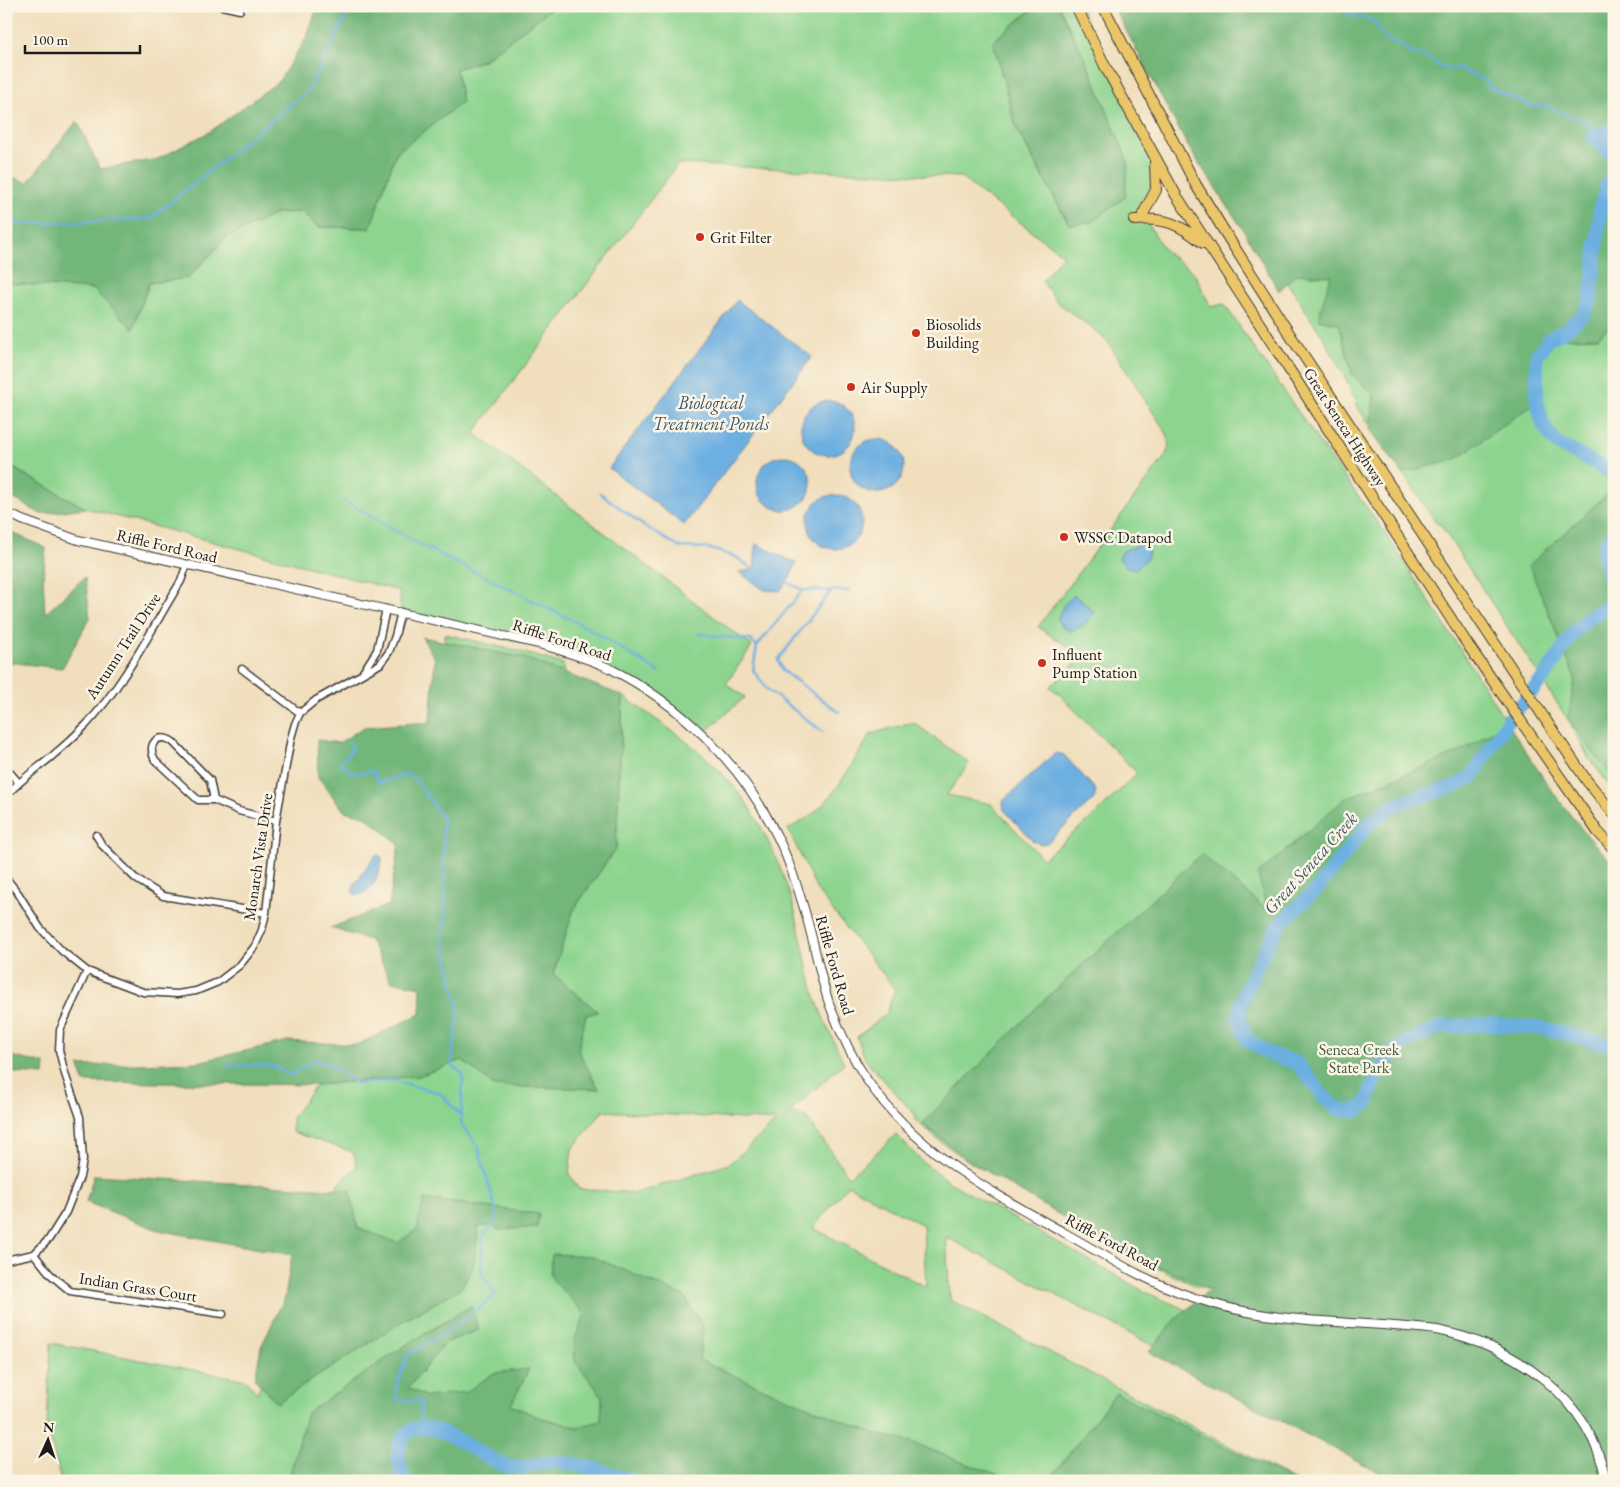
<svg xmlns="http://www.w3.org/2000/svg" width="1620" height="1487" font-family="'EB Garamond',serif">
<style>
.green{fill:#8dd48f;stroke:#547856;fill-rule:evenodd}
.forest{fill:#72b67a;stroke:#47694b}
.water{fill:#6cafe1;stroke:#44667e}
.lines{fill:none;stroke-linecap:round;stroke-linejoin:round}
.stream{stroke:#6cafe1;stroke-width:2.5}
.river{stroke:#6cafe1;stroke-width:14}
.minor-casing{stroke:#3c3934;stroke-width:9}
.tertiary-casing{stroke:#3c3934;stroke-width:10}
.primary-casing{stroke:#3c3934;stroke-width:12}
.minor{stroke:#fff;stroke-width:6}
.tertiary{stroke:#fff;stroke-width:8}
.primary{stroke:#ebc669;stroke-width:10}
.poi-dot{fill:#c8321e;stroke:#fcf5e5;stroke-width:2}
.labels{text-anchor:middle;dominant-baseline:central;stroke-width:5;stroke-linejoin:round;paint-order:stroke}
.poi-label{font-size:16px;fill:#1c1c1c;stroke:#fcf5e5;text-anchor:start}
.street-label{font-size:16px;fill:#1c1c1c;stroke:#fcf5e5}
.park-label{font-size:16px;fill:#445c44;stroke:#fcf5e5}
.water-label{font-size:18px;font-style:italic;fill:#3c576b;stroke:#fcf5e5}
</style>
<rect width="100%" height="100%" fill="#fcf5e5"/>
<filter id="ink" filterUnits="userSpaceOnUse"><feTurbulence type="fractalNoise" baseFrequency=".02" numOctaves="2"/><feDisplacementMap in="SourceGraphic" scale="10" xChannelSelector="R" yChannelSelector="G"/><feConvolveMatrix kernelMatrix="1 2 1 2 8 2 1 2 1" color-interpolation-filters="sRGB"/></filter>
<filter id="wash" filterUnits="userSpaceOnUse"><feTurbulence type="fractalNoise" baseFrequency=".0096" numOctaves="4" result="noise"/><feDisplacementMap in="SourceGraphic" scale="20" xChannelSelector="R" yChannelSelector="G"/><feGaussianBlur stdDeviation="1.12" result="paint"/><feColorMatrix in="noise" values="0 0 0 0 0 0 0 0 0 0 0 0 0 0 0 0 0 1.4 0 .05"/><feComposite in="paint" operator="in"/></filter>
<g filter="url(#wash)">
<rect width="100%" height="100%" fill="#f0debc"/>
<path class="green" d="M554,6H1027L1029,12L993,41L1016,128L1069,225L1058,6H1080L1154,156L1156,181L1143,215L1165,251L1194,273L1211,307L1224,304L1321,445L1386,534L1507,722L1491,732L1614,903L1238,1300L1194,1285L1146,1263L968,1161L937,1139L914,1119L916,1116L865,1059L857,1037L886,1014L895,989L818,892L788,829L809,817L825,803L839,785L871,734L913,722L969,763L947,795L991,804L1043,859L1096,814L1137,773L1060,695L1050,687L1083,656L1038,627L1166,455L1169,445L1167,434L1108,342L1092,328L1058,303L1042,281L1063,255L960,177L678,164L474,433L752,646L726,684L745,697L703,734L660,699L584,658L401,612L399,591L85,508L6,464V283L93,289L133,328L149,283L188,278L227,237L278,213L302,212L318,227L370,228L396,153L420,133L456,69L484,60Z
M1614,6V791L1588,757L1582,744L1573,731L1569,717L1568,720L1440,524H1437L1357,406L1356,398L1351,394L1349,385L1324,338L1305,310L1296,294L1286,282L1270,247Z
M445,634L518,651L563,664L577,804L568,927L574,909L616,848L623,696C660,723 701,748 732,784C761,818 784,871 796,916C802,941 807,967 814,993C822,1017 833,1040 844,1063L789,1113L806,1117L849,1177L896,1135L921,1160L949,1182L1147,1293L1189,1311L1410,1481L946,1237L950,1300L1296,1481H61L47,1426L51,1343L246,1380L257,1393L350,1191L334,1189L357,1166L353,1152L292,1132V1118L316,1085L402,1077L459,953L435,858ZM603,1111L777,1121L729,1164L636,1193L579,1189L569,1174L572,1149ZM848,1185L923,1225L926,1287L813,1228Z"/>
<path class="forest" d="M315,6H554L484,60L456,69L462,102L396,153L370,228L318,227L302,212L278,213L227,237L188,278L149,283L133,329L93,289L6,283V174L27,183L77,121L100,169L158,159L211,131L279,81L307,37L316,10Z
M1027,6H1059L1092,74L1128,162L1125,197L1092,222L1070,225L1016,128L993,41L1029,12Z
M1113,6H1614V134L1601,132L1594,137L1614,158V178L1609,183L1614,181V322L1598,337L1549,339L1537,355V401L1455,460L1402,473L1370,429L1374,395L1352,374L1339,324L1318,319L1331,276L1296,274L1279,291L1244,231L1189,148Z
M6,464L85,508L41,514L6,494Z
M1614,488V779L1568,720L1575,678L1529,565Z
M6,528L17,535L46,548L43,578L45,614L85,577L90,618L62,668L6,662Z
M422,637L525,658L623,696L616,848L574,909L553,974L598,1012L586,1015L578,1050L599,1089L494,1086L462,1060L419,1076L316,1085L84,1082L79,1066L198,1062L288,1041L357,1045L420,1014L421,987L391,981L370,940L330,928L389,905L399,844L365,816L344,811L318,777L317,740L339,743L364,727L430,722L435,659Z
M1507,722C1539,773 1571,822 1614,864V1481H1396L1149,1352L1177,1318L1211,1289L1114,1247L977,1166L922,1124L1037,1007L1201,854L1267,910L1258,874L1346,798L1460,752Z
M6,1055L45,1064L44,1075L6,1072Z
M94,1175L350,1190L358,1228L398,1243L417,1229L424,1199L539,1214L537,1227L500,1230L493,1226H479L473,1268L461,1288L395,1326L277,1403L255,1379L261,1347L285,1297L292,1255L158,1230L86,1202Z
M552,1254L591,1256L684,1296L703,1326L699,1360L770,1391L876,1434L912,1442L961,1462L1018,1481H288L307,1413L406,1345L471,1306L479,1330L445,1343L408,1388L427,1397L466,1392L494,1373L529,1369L511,1405L538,1417L577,1427L601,1421L602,1396L575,1361L574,1341L585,1314L554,1281L550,1275Z
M1116,1393L1293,1481H1048Z"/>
<path class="water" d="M737,300L812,357L684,525L609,468Z
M801 428a27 27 0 1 1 54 0a27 27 0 1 1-54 0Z
M850 466a27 27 0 1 1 54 0a27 27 0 1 1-54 0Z
M757 483a27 27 0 1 1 54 0a27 27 0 1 1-54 0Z
M808 522a27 27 0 1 1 54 0a27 27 0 1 1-54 0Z
M756,544L796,563L790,577L780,591L764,590L739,572L754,570Z
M1141,544L1149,547L1148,557L1136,569L1126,567L1119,558L1123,551Z
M1074,595L1095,612L1083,626L1071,631L1061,626L1057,619L1064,605Z
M1057,753L1064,755L1094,788L1096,791L1094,799L1047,843L1040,844L1033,841L1004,810L1003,801L1054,754Z
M378,855L382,857V860C378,875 374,894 355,895L352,891L354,885L375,856Z"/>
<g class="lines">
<path class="stream" d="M1339,6C1342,9 1345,12 1349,14C1363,21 1377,14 1380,34L1389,41L1401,44L1411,53L1430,58L1438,66L1449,69L1458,68L1487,81L1490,88L1532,106H1548L1557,111L1583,120L1590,126L1591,134L1594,137
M1607,184L1614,181
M6,224L150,219L308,91L350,9V6
M600,493L644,526L679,547L708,548L736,557L754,570
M345,501L417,543L588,628L659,672
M786,582L803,590L850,591
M803,590L757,646L753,670L768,690L823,732
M831,591L778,660L783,671L839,712
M699,634L750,640L757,646
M348,740L353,749L340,763L353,774L373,771L379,783L408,774L416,780L443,820L445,917L443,940L458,1004V1018L451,1065L463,1074L461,1124L478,1146L498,1219L483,1236L481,1272L496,1295L465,1319L407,1356L396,1389L397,1400L421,1401L420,1428
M228,1066L270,1065L291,1075L314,1060L334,1066L357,1084L391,1080L440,1093L461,1116"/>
<path class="river" d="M1614,134L1601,132L1594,137L1614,158
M1614,178L1607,184L1601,204L1591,299L1584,314L1566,330L1549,339L1537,355V401L1543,424L1556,443L1604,468L1614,475
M1614,536C1593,547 1611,574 1612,591C1612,595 1610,601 1609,606L1589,617L1571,636L1548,672L1507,722L1471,778L1455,786L1391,806L1367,826L1317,889L1278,926L1264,952L1242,999L1239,1019L1247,1040L1270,1054L1297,1063L1324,1097L1339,1110L1357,1111L1366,1104L1378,1072L1394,1051L1405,1043L1440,1027L1490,1024L1547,1029L1614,1046
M404,1481C399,1465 393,1447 406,1434C430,1410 485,1462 510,1467C525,1469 539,1463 552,1462C575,1461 612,1475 635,1481"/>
</g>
</g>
<g filter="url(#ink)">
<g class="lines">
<defs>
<path id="minor" d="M222,6L240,10
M242,669L300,713
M363,672L377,650L386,609
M6,768L18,782
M6,796C19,781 34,771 50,758C62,748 75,736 86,725C125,683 151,630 181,581L187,564
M214,800H198L155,760C146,744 158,732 173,742L210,780L214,800L239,811L276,821
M96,835L102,845L136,879L163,896L266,913
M6,878L18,893L40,928L62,951L87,971L143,992L177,994L196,991L218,982L240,965L255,946L262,930L266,913L276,821L291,738L295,724L300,713L316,700L380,664L389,652L395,636L401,612
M34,1254L50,1274L70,1291L223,1314
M6,1260L34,1254L49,1239L66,1212L80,1177L83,1160L80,1117L65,1074L59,1050L60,1030L87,971"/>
<path id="tertiary" d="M6,512L22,520L78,540L539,644C563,651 587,658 609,668C679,703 741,763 776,834C787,855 795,879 802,902C813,935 818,970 829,1003C839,1030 851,1056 867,1080C917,1153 988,1190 1063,1232C1088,1246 1113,1261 1138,1274C1172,1291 1211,1305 1248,1312C1311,1324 1374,1322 1437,1330C1515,1346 1591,1398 1606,1481"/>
<path id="primary" d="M1076,6L1106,68L1176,195L1468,645L1598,832L1614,849
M1103,6L1196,185L1226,234L1292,338L1549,725L1587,781L1614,814
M1143,214L1156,190L1155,162
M1134,220C1164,217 1180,224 1203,243"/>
</defs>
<use href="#minor" class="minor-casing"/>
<use href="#tertiary" class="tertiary-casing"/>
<use href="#primary" class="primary-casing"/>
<use href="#minor" class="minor"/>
<use href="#tertiary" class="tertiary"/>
<use href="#primary" class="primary"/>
</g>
</g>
<g class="poi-dot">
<circle cx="700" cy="237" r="5"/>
<circle cx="916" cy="333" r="5"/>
<circle cx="851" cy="387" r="5"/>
<circle cx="1064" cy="537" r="5"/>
<circle cx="1042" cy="663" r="5"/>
</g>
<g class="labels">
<g class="poi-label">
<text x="710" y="237">Grit Filter</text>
<text x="926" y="324">Biosolids<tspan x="926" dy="18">Building</tspan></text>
<text x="861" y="387">Air Supply</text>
<text x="1074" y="537">WSSC Datapod</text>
<text x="1052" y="654">Influent<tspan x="1052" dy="18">Pump Station</tspan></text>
</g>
<g class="street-label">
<text transform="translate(1345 427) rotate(57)">Great Seneca Highway</text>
<text transform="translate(167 546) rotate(13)">Riffle Ford Road</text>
<text transform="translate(562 640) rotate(18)">Riffle Ford Road</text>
<text transform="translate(123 646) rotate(-57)">Autumn Trail Drive</text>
<text transform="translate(258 857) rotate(-82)">Monarch Vista Drive</text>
<text transform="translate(835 965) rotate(74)">Riffle Ford Road</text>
<text transform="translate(1112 1242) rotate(28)">Riffle Ford Road</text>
<text transform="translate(138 1287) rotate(9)">Indian Grass Court</text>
</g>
<g class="park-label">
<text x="1359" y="1049">Seneca Creek<tspan x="1359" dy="18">State Park</tspan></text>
</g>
<g class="water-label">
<text x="711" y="402">Biological<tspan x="711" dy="21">Treatment Ponds</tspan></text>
<text transform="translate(1310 863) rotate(-48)">Great Seneca Creek</text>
</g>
</g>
<rect width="1620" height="1487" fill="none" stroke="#fcf5e5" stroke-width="25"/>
<g transform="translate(48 1440) rotate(3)" stroke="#fcf5e5" stroke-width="4" paint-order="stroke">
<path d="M0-4L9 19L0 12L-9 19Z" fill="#1c1c1c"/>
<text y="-8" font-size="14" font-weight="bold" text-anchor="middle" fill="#1c1c1c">N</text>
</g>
<path d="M25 45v8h115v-8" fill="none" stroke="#1c1c1c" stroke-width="2.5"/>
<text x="32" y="45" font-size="15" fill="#1c1c1c" stroke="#fcf5e5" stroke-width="4" paint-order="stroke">100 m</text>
</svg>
